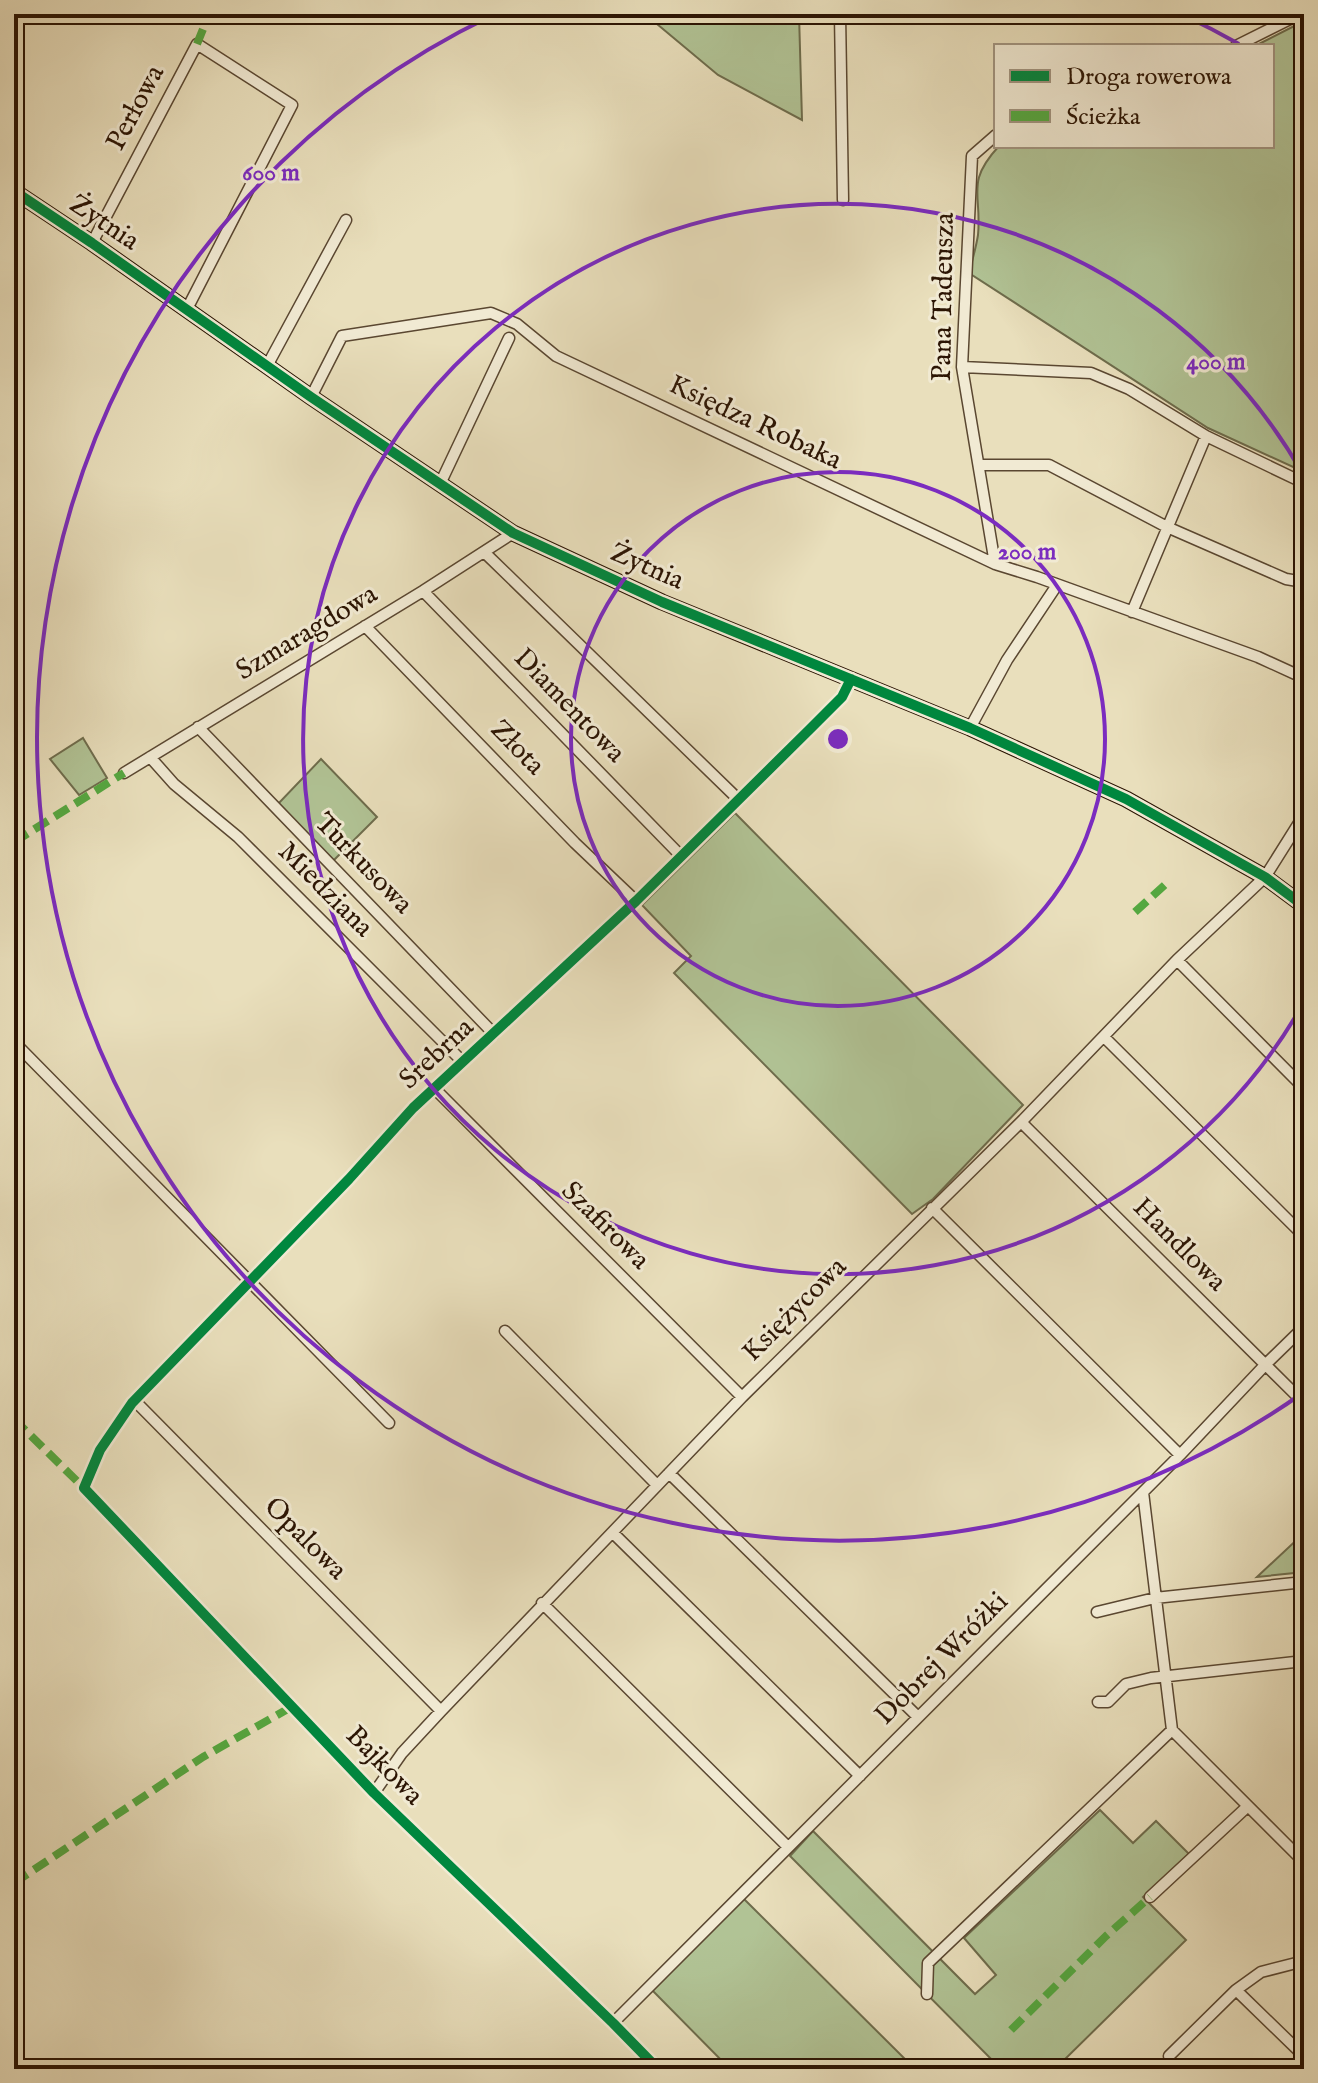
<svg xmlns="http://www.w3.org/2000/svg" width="1318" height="2083" font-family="'IM FELL English',serif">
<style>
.green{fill:#b1c395;stroke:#6e6c4c;stroke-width:2}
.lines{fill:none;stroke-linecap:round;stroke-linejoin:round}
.street-casing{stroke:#5a4731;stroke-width:13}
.secondary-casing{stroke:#2b1403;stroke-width:17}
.street{stroke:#f1ead3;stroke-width:10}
.secondary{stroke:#f1ead3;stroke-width:14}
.quiet{stroke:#54a840;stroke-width:8;stroke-dasharray:16 8;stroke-linecap:butt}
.cycleway-casing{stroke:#f1ead3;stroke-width:15}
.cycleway{stroke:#00873e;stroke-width:10}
.ring{fill:none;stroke:#7b2cbf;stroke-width:4}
.labels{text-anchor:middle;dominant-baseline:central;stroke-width:6;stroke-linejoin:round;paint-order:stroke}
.street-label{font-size:28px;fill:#2b1403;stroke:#f1ead3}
.centre{fill:#7b2cbf;stroke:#f1ead3;stroke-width:4}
.ring-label{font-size:24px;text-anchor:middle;font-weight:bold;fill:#7b2cbf;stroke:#f1ead3;stroke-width:6;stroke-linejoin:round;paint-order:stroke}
</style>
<rect width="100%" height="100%" fill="#e9dfbc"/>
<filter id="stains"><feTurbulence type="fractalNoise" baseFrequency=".0025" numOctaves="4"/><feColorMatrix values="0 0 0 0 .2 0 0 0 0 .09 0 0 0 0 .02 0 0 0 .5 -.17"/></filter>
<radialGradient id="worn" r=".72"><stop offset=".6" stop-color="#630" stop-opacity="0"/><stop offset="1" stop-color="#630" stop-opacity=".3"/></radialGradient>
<path class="green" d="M645,14H799L802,120L718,75Z
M1304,21V472L1208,428L969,273C972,261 976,248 978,235C982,193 965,183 999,146H1272V46H1255Z
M83,738L107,778L79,795L50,759Z
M321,759L377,817L332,862L277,805Z
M735,813L1023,1105L933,1199L912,1214L674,973L691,956L642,905Z
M1304,1533V1572L1257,1577Z
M1100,1810L1133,1843L1156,1821L1189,1854L1143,1897L1186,1940L1055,2069H1001L790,1856L813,1831L975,1994L996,1975L964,1938Z
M744,1899L915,2069H730L651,1989Z"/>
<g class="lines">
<defs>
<path id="street" d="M840,14L843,200
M1236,46L1300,14
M92,243L197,44L292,105L187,309
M267,366L346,220
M962,367L1091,373L1129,389L1206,436L1304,483
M311,397L342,336L491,313L517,324L556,356L995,564L1037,577L1258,657L1304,678
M979,465H1049L1167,527L1286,579L1304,582
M440,484L509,338
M484,552L739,800
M995,564L962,367L972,156L996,135
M423,591L681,856
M1132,612L1206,436
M365,626L575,843L636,901
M198,727L494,1034
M970,728L1007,660L1057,585
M150,757L174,784L238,837L463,1062
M124,773L423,591L513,533
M1177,960L1304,1088
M1104,1037L1304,1236
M14,1042L389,1423
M435,1089L742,1397
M1021,1122L1304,1403
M932,1208L1180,1455
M505,1331L657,1485
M134,1400L441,1711
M669,1473L918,1717
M1143,1492L1172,1730L1304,1862
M613,1533L860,1776
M542,1603L788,1847
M1097,1612L1155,1598L1304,1582
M1098,1702H1108L1126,1684L1151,1678L1304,1661
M374,1793L402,1753L441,1711L742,1397L1023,1120L1177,960L1265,877L1304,815
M1150,1897L1248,1806
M1236,1990L1304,2056
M927,1994L928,1963L1172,1730
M613,2023L1180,1455L1266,1364L1304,1327
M1169,2056L1236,1990L1261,1972L1304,1961
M658,2069L613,2023L374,1793L84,1488L100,1450L132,1403L349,1179L413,1108L636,901L809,730L842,697L851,679"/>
<path id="secondary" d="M14,191L92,243L311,397L513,533L662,602L970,728L1126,799L1265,877L1304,906"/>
</defs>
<use href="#street" class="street-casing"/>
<use href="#secondary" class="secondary-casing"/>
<use href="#street" class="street"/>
<use href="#secondary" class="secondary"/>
<path class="quiet" d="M197,44L209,14
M14,842L124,773
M1135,912L1168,882
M14,1419L84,1488
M14,1883L203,1757L293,1706
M1011,2030L1106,1936L1150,1897"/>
<defs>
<path id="cycleway" d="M14,191L92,243L311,397L513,533L662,602L970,728L1126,799L1265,877L1304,906
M658,2069L613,2023L374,1793L84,1488L100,1450L132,1403L349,1179L413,1108L636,901L809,730L842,697L851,679"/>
</defs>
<use href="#cycleway" class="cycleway-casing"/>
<use href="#cycleway" class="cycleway"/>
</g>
<g class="ring">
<circle cx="838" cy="739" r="267"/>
<path d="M1304 1002A535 535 0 1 1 1304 476"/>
<path d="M1304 1392A802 802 0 1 1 493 15M1183 15A802 802 0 0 1 1239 44"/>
</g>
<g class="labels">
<g class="street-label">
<text transform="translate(136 108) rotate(-62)">Perłowa</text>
<text transform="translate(104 223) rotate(34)">Żytnia</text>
<text transform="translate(944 297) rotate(-89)">Pana Tadeusza</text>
<text transform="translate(755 423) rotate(25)">Księdza Robaka</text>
<text transform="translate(647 567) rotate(24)">Żytnia</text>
<text transform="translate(307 633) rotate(-31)">Szmaragdowa</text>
<text transform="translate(569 706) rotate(46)">Diamentowa</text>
<text transform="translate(517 748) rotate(46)">Złota</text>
<text transform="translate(363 864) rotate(46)">Turkusowa</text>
<text transform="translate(325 890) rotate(45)">Miedziana</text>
<text transform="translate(437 1054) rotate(-43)">Srebrna</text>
<text transform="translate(605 1226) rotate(45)">Szafirowa</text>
<text transform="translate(1179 1245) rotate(45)">Handlowa</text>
<text transform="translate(795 1310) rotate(-45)">Księżycowa</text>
<text transform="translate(305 1539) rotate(45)">Opalowa</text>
<text transform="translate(942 1659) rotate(-45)">Dobrej Wróżki</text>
<text transform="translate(384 1766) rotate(46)">Bajkowa</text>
</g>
</g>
<circle cx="838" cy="739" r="12" class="centre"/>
<g class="ring-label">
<text x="271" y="180">600 m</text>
<text x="1216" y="369">400 m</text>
<text x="1027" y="559">200 m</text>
</g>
<rect width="1318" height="2083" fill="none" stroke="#e9dfbc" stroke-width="48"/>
<rect x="16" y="16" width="1286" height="2051" fill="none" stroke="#2b1403" stroke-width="4"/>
<rect x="24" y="24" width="1270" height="2035" fill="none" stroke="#2b1403" stroke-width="2"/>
<rect x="994" y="44" width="280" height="104" fill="#f1ead3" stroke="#a29480" stroke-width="2"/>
<rect x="1010" y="70" width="40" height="12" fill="#00873e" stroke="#a29480" stroke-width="2"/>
<text x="1066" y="84" font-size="24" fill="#2b1403">Droga rowerowa</text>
<rect x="1010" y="110" width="40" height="12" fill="#54a840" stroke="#a29480" stroke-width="2"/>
<text x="1066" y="124" font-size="24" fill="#2b1403">Ścieżka</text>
<rect width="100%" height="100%" filter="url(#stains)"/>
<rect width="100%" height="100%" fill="url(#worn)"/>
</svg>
